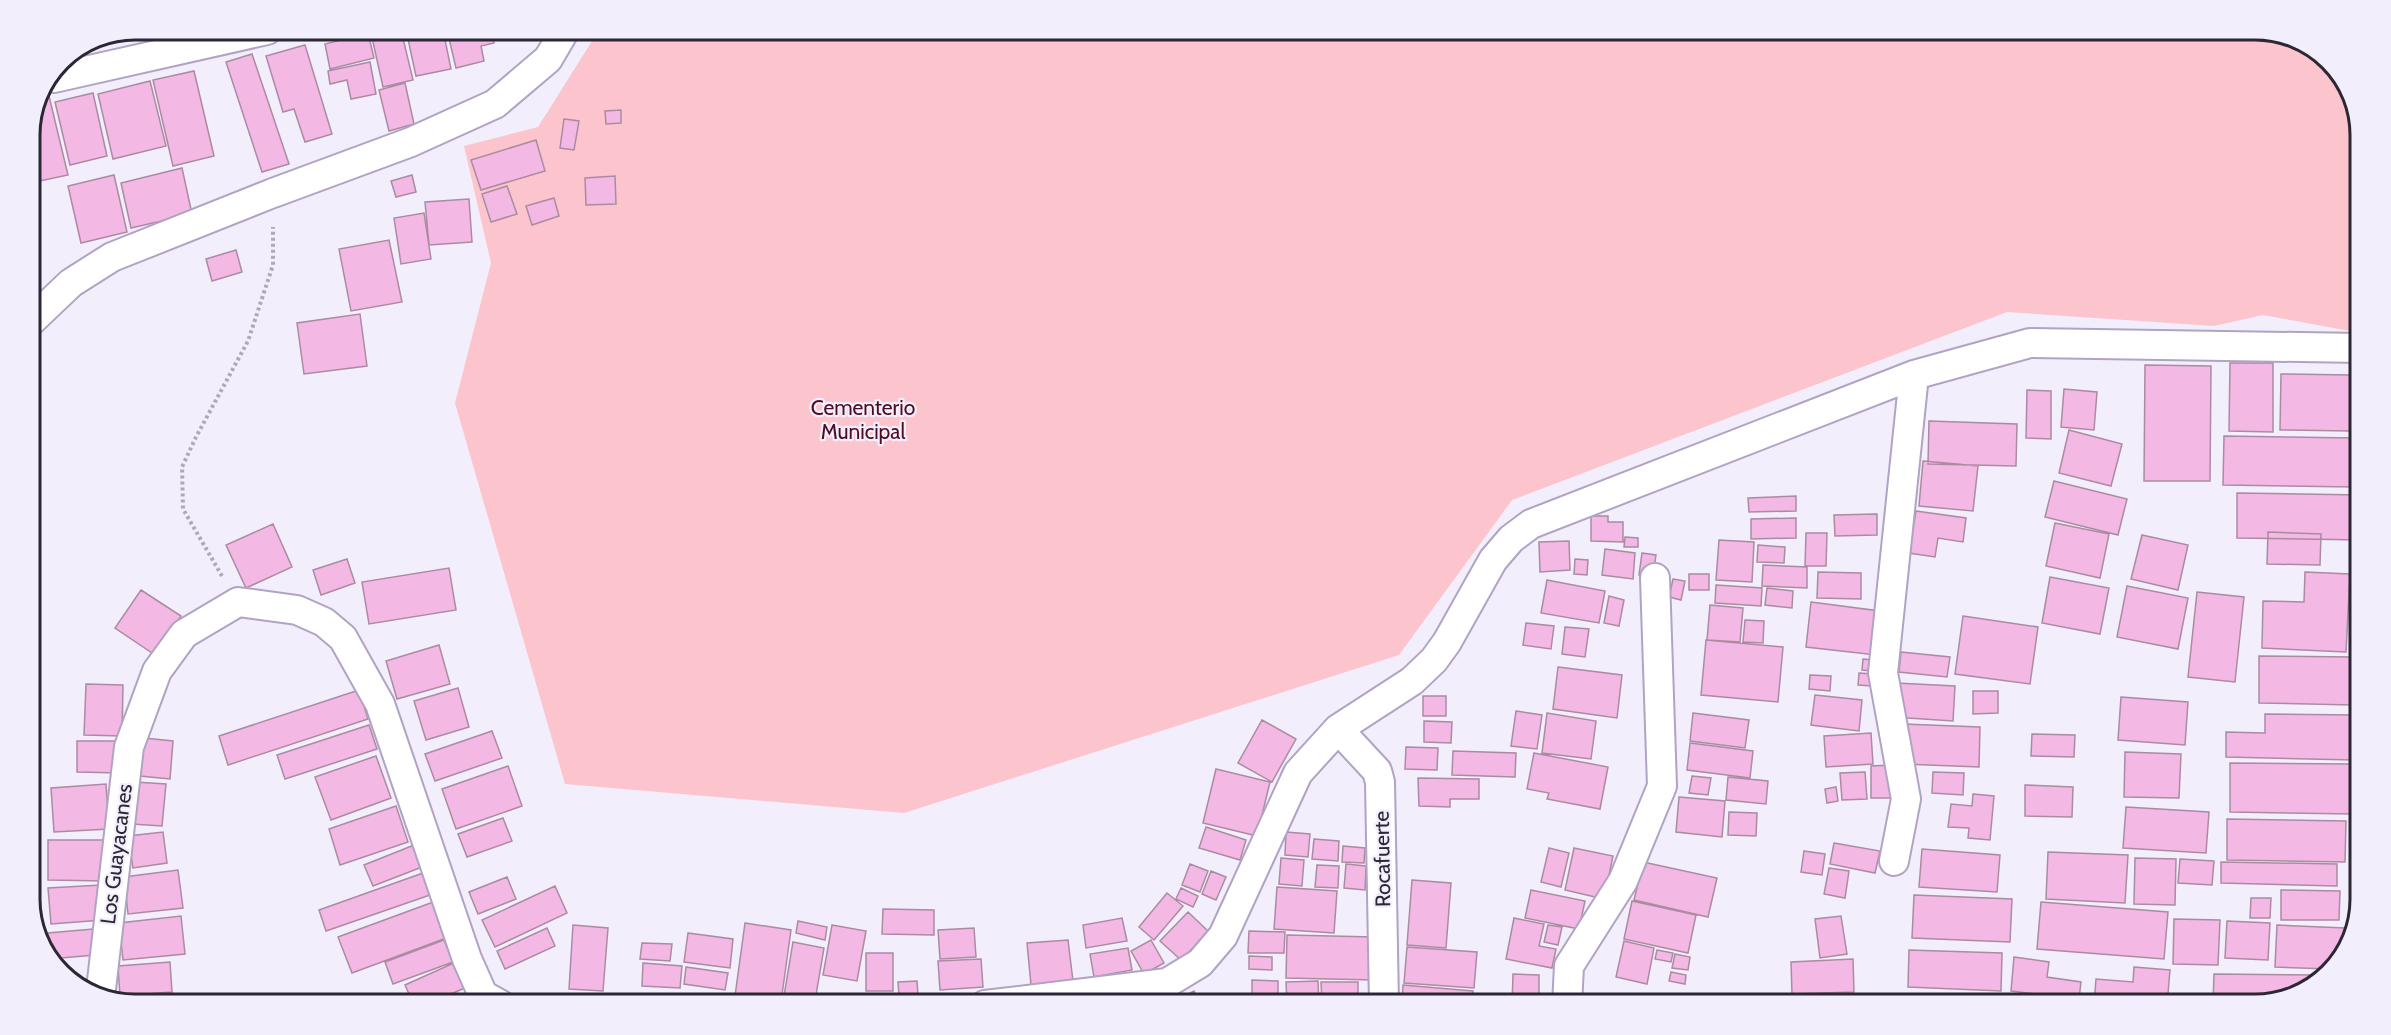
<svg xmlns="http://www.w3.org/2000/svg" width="2391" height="1035" font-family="Cabin,sans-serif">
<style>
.green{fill:#fcc4cc}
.building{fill:#f4b8e4;stroke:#ab8ba2;stroke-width:1.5}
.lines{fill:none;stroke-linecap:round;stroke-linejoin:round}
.street-casing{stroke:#b1a3c4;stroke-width:32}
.path{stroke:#aea9b7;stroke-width:4;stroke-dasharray:3 3;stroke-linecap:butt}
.street{stroke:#fff;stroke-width:28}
.labels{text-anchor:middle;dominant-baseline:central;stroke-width:4.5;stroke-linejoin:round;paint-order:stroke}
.park-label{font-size:21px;fill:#4d0c1f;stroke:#f3eefc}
.street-label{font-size:21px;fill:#2c2734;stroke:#f3eefc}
.rim{fill:none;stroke:#2c2734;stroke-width:3}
</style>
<rect width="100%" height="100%" fill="#f3eefc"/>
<path class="green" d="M599,30H2255L2295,38L2343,77L2361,129V333L2263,315L2214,326L2007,312L1512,500L1399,655L904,813L565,784L455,403L491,263L464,146L538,127Z"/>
<path class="building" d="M136,30H160L123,38L122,33Z
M384,30H401L413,80L383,87L371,33Z
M406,30H443L451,69L416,76Z
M447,30H492L494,43L481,46L484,61L456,68Z
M368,33L374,58L330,69L325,44Z
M111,35L113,43L78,50L96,38Z
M305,45L332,134L305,142L294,109L283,112L266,56Z
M252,54L289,164L262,172L226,62Z
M370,62L376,94L351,99L347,80L330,84L328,71Z
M194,71L214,156L173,166L153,80Z
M150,81L166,146L113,159L98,94Z
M405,83L414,124L389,131L379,90Z
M93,93L107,156L70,165L55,102Z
M49,96L68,175L30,183V129L45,97Z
M621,110V123L606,124L605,111Z
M564,119L579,121L574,150L560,148Z
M536,140L545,171L481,190L471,160Z
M182,168L192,214L131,228L121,183Z
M114,175L127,232L81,243L68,186Z
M412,175L416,192L396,197L391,181Z
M615,176L616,204L586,205L585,178Z
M507,186L517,214L491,222L482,194Z
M554,198L559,216L532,225L526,206Z
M469,199L472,242L429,245L425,202Z
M424,213L431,259L401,264L394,218Z
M389,240L402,302L351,311L339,249Z
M236,250L242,272L212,281L206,259Z
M360,314L367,366L304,374L297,323Z
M2230,363H2273V432L2229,431Z
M2145,365L2211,366L2210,481H2144Z
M2281,374L2350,375V431L2280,430Z
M2064,389L2097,392L2094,430L2061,427Z
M2027,390L2051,391V439L2026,438Z
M1929,421L2017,424L2016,466L1928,464Z
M2069,430L2122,444L2111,486L2059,473Z
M2224,436L2356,438L2355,487L2223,485Z
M1923,461L1978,466L1973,511L1919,506Z
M2054,481L2127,499L2118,535L2045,517Z
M2237,493L2361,495V540L2237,538Z
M1796,496V511L1749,512L1748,498Z
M1916,511L1966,518L1963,542L1938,538L1935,557L1909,553Z
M1877,514V535L1835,536L1834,515Z
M1591,516H1608V522H1623V542L1591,541Z
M1796,518V538L1751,539V519Z
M2055,523L2109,534L2100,578L2046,566Z
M273,524L292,567L246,588L226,545Z
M2268,532L2321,534L2320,565L2267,564Z
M1806,533H1827L1826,566H1805Z
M2142,535L2188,545L2178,590L2131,579Z
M1625,537L1638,538V547H1624Z
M1719,540L1754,542L1752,582L1716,580Z
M1569,541L1570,570L1540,572L1539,542Z
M1758,545L1785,547L1784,563L1757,562Z
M1605,549L1635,553L1633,579L1602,575Z
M1642,553L1656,555L1653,576L1639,575Z
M347,559L355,583L321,595L313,570Z
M1575,559L1588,560L1587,575L1574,574Z
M1763,565L1807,567V588L1762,586Z
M449,568L456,610L369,624L362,582Z
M1818,572L1861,573V599L1817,598Z
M2305,572L2350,574L2346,652L2262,648L2263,601L2304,602Z
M1689,574H1709V590H1689Z
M2050,577L2109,588L2100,634L2042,623Z
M1673,579L1685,581L1681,600L1669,597Z
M1547,580L1605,591L1599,623L1541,613Z
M1716,585L1762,588L1761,606L1715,603Z
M2127,586L2188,598L2178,649L2117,637Z
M1767,588L1793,591L1792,608L1765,605Z
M141,590L181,616L155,655L115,628Z
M2197,592L2244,597L2235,682L2188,677Z
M1609,596L1624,600L1619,626L1604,623Z
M1811,602L1880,611L1876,655L1806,647Z
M1710,605L1743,608L1740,642L1707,640Z
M1963,616L2038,627L2030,684L1955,674Z
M1745,620L1764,621L1763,643L1743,642Z
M1526,623L1554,626L1551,649L1523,645Z
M1565,627L1589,629L1585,657L1562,654Z
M1706,640L1783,647L1778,702L1701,695Z
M439,645L450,684L397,699L386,661Z
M1901,652L1950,657L1947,677L1899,672Z
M2259,656L2353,657V705L2259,703Z
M1863,659L1873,660L1872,671L1862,670Z
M1558,667L1622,675L1617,718L1553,709Z
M1859,673L1873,674L1872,686L1858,685Z
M1810,675L1831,676L1830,691L1809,689Z
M1896,683L1955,686L1953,721L1893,717Z
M86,684L123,685L122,736L84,735Z
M458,688L469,727L426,740L414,701Z
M359,690L368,719L228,765L219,736Z
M1973,691H1998V713L1973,714Z
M1815,695L1862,700L1859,731L1811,725Z
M1423,696H1446V716H1423Z
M2121,697L2188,702L2185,745L2118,740Z
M1516,711L1542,715L1537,749L1511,746Z
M1547,713L1596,721L1591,759L1542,753Z
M1693,713L1749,720L1745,748L1690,741Z
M2265,714L2355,715L2354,760L2226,757V732L2265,733Z
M1262,720L1296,739L1272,782L1238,763Z
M1424,721L1452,722L1451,743L1424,742Z
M1903,724L1980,727L1979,767L1903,764Z
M369,725L377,749L285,779L277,755Z
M492,731L502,758L435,781L425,754Z
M1871,733L1873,764L1826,767L1824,736Z
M2032,734L2075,735L2074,757L2031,756Z
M144,738L173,741L170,779L140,776Z
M77,741H121L120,773L77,772Z
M1690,743L1753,751L1750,778L1687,770Z
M1406,747L1438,748L1437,770L1405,769Z
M1453,751L1516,753L1515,777L1452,775Z
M2125,752L2181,754L2179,798L2124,797Z
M1534,753L1608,767L1600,809L1547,799L1549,793L1527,789Z
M376,756L391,798L331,820L315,777Z
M2230,763L2352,764V814L2230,812Z
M1892,765V798H1871V766Z
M508,766L522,806L456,829L442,789Z
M1216,769L1270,782L1257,836L1203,823Z
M1865,772L1867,799L1842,800L1840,773Z
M1933,772L1964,773L1963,795L1932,793Z
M1692,776L1711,778L1708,795L1689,793Z
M1728,777L1768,781L1766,804L1726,800Z
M1418,778L1479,779V799H1450V807L1419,806Z
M135,782L166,784L162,826L132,824Z
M106,784L109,829L54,832L51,788Z
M2025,785L2073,787L2072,817L2025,816Z
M1836,787L1838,801L1827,803L1825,789Z
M1973,794L1994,796L1990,840L1968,838L1969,828L1948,827L1951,804L1972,806Z
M1679,797L1725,801L1722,837L1676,832Z
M396,806L408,842L340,865L329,829Z
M2126,807L2209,812L2206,853L2123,848Z
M1729,812L1757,813L1756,836L1728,835Z
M503,818L512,841L467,857L458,834Z
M2227,819L2346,821L2345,862L2227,860Z
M1206,827L1246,840L1240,860L1199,848Z
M163,832L167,863L133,868L128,836Z
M1286,832L1310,834L1308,857L1285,855Z
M1314,839L1339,841L1338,861L1312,859Z
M48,840H104L105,881L48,880Z
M1834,843L1880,851L1875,873L1830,864Z
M414,845L422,867L373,886L364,865Z
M1343,846L1365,848L1364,863L1342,862Z
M1549,848L1569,853L1561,887L1541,882Z
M1574,848L1613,856L1604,899L1565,890Z
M1922,849L2000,855L1997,892L1919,887Z
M1804,851L1825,854L1822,875L1801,872Z
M2048,852L2128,855L2125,903L2046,899Z
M1281,858L1304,860L1302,886L1279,884Z
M2135,858L2176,859L2175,905L2134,904Z
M2180,859L2214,861L2212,885L2178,883Z
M1643,862L1717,878L1708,917L1634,900Z
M2221,862L2337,864V886L2221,883Z
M1190,864L1208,871L1200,892L1182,885Z
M1346,864L1366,866L1365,890L1344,888Z
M1317,865L1339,866L1338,888L1315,887Z
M1829,868L1849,871L1845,898L1824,894Z
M178,870L183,908L128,914L124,877Z
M1211,871L1226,877L1216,900L1202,894Z
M423,873L430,895L326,931L319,910Z
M507,877L516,899L478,914L469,892Z
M1412,880L1451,883L1446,948L1407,945Z
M101,885L103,920L51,924L48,888Z
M555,886L567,913L495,947L482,920Z
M1277,887L1337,891L1334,933L1274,929Z
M1181,888L1198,896L1193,907L1176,899Z
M1531,890L1585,901L1579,929L1525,918Z
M2281,890L2340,891L2339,920H2281Z
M1167,893L1183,906L1154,940L1139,927Z
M1914,895L2012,899L2010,942L1912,938Z
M2251,898H2271L2270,918H2250Z
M436,901L449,937L352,973L338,937Z
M1632,901L1696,915L1688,953L1624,939Z
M2041,902L2168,912L2164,959L2037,949Z
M883,909L934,910V935L882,934Z
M1188,912L1209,932L1181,960L1160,941Z
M181,916L185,954L123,960L119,923Z
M1841,916L1847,954L1820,958L1815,919Z
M1122,918L1127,941L1086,948L1083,925Z
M1514,918L1544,924L1539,946L1556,949L1552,968L1506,959Z
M2174,919L2220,920L2218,965L2173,964Z
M798,921L827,927L825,940L796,933Z
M2227,921L2270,923L2268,960L2225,958Z
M745,923L791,930L781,1002L735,996Z
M573,925L608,928L603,991L569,989Z
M832,925L866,931L857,981L823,975Z
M1548,925L1562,927L1558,945L1544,942Z
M2277,925L2345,928L2344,950L2329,969L2275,967Z
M547,928L555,946L505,969L497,951Z
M974,928L976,957L940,959L938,930Z
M93,929L95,955L50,959L48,933Z
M1249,931L1285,932L1284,953H1248Z
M688,933L733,939L730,968L684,962Z
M1287,935L1375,937L1374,980L1286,978Z
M444,940L453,962L393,984L385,962Z
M1068,940L1073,981L1031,985L1027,943Z
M1151,940L1164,963L1144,974L1131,951Z
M1624,941L1654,948L1647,984L1616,977Z
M793,942L824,948L815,1001L784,996Z
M642,943L672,944L670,961L640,959Z
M1407,947L1477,952L1474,988L1404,983Z
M1128,948L1132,970L1094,977L1090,954Z
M1657,950L1673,953L1671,962L1655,959Z
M1909,950L2002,953L2001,991L1908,987Z
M866,953H893V991H866Z
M1675,954L1690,957L1688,970L1672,968Z
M1249,956L1272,957V970L1249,969Z
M2014,957L2049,962L2047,977L2081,982L2079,999L2011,991Z
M981,959L983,987L940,990L938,961Z
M1853,959L1854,992L1792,994L1791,962Z
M170,962L172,992L120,996L118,966Z
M456,962L467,987L426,1005H414L405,985Z
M643,963L682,966L680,988L642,986Z
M686,967L728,973L725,990L684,984Z
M2134,967L2170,970L2167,1005H2094L2096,979L2133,982Z
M1671,972L1686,975L1685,984L1669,981Z
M1513,974L1539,975V1005H1512Z
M2214,974L2324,975L2314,987L2260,1004L2213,1003Z
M1252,980L1278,981V995L1252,994Z
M917,981L918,995L899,996L898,982Z
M1318,981L1319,1005H1287L1286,982Z
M1321,982H1358V1005H1322Z
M1403,985L1473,991L1472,1005H1402Z
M1194,991L1201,1005H1166Z
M1969,998L2017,1005H1968Z
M147,999V1005L115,1001Z
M1256,1003H1280V1005H1256Z"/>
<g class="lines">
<defs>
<path id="street" d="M54,78L267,30
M30,322L71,283L112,257L273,193L411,142L495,104L548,59L565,30
M1338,729L1377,771L1380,782L1384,1005
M1894,861L1906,799L1883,673L1914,375
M100,998L129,747L157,671L184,634L238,602L297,610L324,622L343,638L380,704L467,959L483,995L501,1005
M985,1005L1167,983L1200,963L1223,936L1298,773L1338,729L1412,681L1434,660L1447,642L1493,560L1511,539L1531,524L1914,375L2030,343L2361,348
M1567,1005L1569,966L1623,881L1662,786L1655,578"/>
</defs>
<use href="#street" class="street-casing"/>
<path class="path" d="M222,576L183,509L182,467L196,437L248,341L273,265V227"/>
<use href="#street" class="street"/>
</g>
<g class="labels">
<g class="park-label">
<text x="863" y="407">Cementerio<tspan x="863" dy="24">Municipal</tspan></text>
</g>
<g class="street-label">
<text transform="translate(116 854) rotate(-83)">Los Guayacanes</text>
<text transform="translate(1382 859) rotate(-91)">Rocafuerte</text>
</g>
</g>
<path d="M0 0H2391V1035H0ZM135 40H2255A95 95 0 0 1 2350 135V899A95 95 0 0 1 2255 994H135A95 95 0 0 1 40 899V135A95 95 0 0 1 135 40Z" fill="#f3eefc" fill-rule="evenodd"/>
<path class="rim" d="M135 40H2255A95 95 0 0 1 2350 135V899A95 95 0 0 1 2255 994H135A95 95 0 0 1 40 899V135A95 95 0 0 1 135 40Z"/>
</svg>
